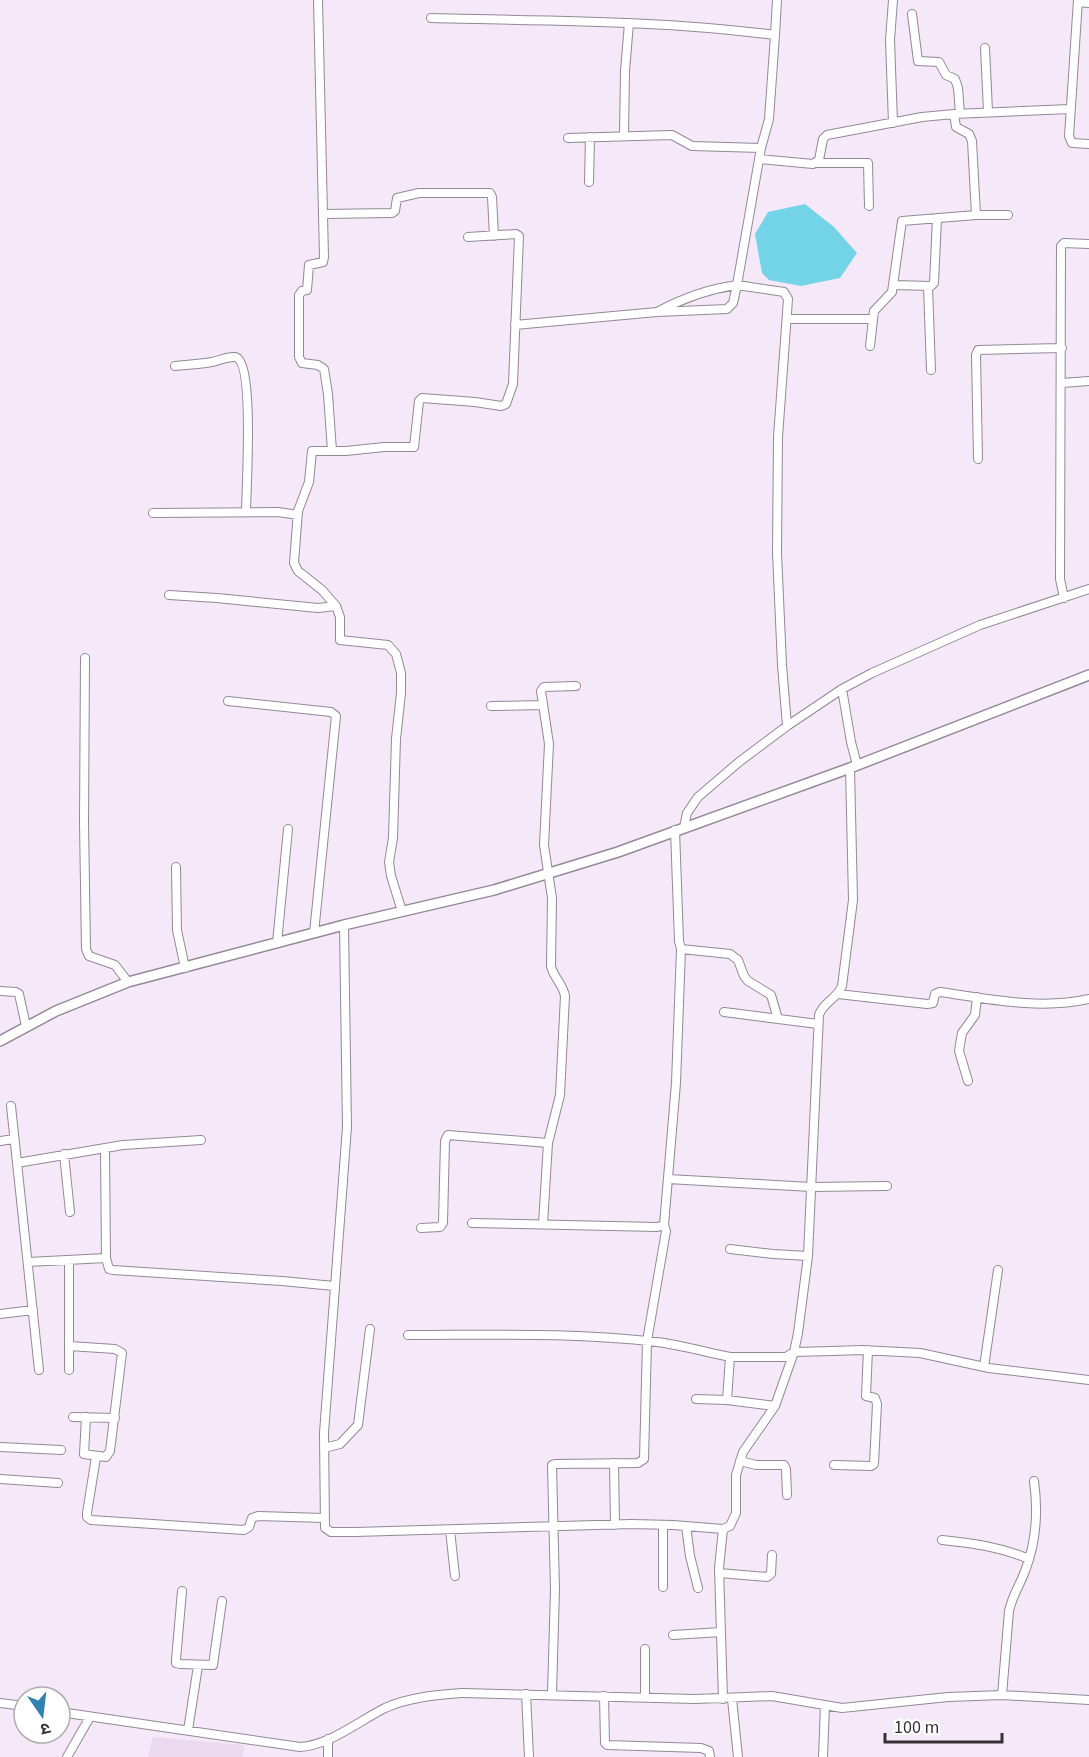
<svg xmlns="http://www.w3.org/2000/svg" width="1089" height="1757" font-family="'Source Sans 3','Noto Sans Devanagari',sans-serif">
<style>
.built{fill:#ebd9f0}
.water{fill:#74d4e7}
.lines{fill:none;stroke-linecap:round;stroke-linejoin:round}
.minor-casing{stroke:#948897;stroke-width:10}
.major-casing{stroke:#948897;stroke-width:12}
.minor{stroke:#fff;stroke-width:8}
.major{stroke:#fff;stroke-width:9}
</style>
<rect width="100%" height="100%" fill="#f5e8f8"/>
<path class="built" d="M153,1737L244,1745L243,1757H148Z"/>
<path class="water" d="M805,204L834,227L857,253L840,278L801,286L769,280L762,273L755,234L768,212Z"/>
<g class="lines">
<defs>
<path id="minor" d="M318,0L324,257L323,262L309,265L307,290L302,291L299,295V357L302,363L318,365L324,369L328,394L332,451
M893,0L890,40L893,123
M1078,0L1069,136L1072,143L1089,144
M1078,2L1089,3
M912,14L918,61L939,62L946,75L955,79L958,88L960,113
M431,18C546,21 661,20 775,35L769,119L761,148L737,285L784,292L788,299L778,437L777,553L782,665L787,726
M775,35L777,0
M985,48L988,111
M954,114L956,127L969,134L972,141L976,215
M624,135L625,71L629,23
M568,138L672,135L692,146L761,148
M759,159L813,164L819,160L823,139L827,135L922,117L954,114L1070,109
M816,163H868L869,206
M589,182L590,137
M323,214L392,213L395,211L397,198L419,193H490L492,197L494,236
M894,285L931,286L934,283L937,218
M928,286L931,370
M787,319H872
M515,325L657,312L727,309L733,303L737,285C708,289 683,298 657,312
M870,346L874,311L892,292L902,221L976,215H1008
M175,366C187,365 200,364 212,362C218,361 228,356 235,357C255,361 246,491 246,512
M1062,383L1089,381
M978,459L976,355L978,350L1062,348
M153,513L278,512L298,515
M169,595L217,598L318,608L336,606
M1064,598L1060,579L1061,246L1064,243L1089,244
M85,658L84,823L86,949L89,956L115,965L128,982
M842,689L851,742L857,765
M228,701L331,712L336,716L314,933
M491,706L543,705
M684,827L687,813L698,797L739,762L787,726L842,689L872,673L980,625L1089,589
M675,830L679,941L681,949L730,954L738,960L744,976L748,981L771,995L778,1019
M176,867L177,930L185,968
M402,911L391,876L389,862L393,838L396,739L401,693V673L396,654L388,645L340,640V617L336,606L322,590L298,571L294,563L298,511L309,482L312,451H346L384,447H414L419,401L422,398L475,402L501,406L506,404L513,384L519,236L516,234L468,237
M344,925L347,1127L324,1433L325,1528L331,1532H355L631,1524L673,1525L723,1529
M277,943L288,829
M0,991L16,992L19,994L26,1026
M838,994L927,1004L933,1003L935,994L940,992C989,999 1040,1010 1089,999
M724,1012L818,1024
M968,1081L959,1051L962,1033L975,1015L977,997
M11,1106L39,1370
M0,1141L14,1139
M105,1148L106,1258L109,1269L113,1270L282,1281L334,1286
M64,1154L70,1212
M17,1163L123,1145L201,1140
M668,1179L811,1187L887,1186
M472,1223L657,1227L664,1225L676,1083L681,949
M543,1224L548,1143L560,1095L565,996C563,984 553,977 551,966L552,898L544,845L549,744L541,691L544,687L576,686
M421,1228L440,1227L443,1223L445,1141L448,1135L548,1143
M730,1249L773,1254L808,1256
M28,1262L106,1258
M0,1314L33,1310
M408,1335C491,1335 575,1332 657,1342C681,1345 705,1352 730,1357L727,1400L775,1406
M69,1346L115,1349L122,1353L110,1451L106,1457L84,1454L86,1417
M730,1357H786L794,1352L832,1351L862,1350L920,1353L989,1368L1089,1380
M984,1367L998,1270
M69,1370V1260
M696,1399L727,1400
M73,1417L115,1418
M0,1447L61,1450
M324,1448L340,1444L358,1425L370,1329
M96,1457L87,1513V1517L91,1520L244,1530L249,1527L252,1518L258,1516L324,1518
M740,1461L756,1465H784L786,1469L787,1495
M614,1463L615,1525
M834,1465L871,1466L874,1464L877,1404L875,1398L866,1396L868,1350
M0,1479L58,1483
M663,1525V1587
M686,1526L690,1556L698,1588
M450,1530L455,1576
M942,1540C972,1543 1001,1547 1029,1559
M719,1573L767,1577L771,1574L772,1555
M182,1591L176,1660V1663L180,1664L213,1665L222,1601
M673,1635L721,1632
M645,1649V1697
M526,1694L529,1757
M552,1694L555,1589L552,1465L555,1464L638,1463L644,1459L647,1341L666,1231L664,1225
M1002,1695L1009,1611C1012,1596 1020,1585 1025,1571C1036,1543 1038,1510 1034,1481
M604,1696L605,1743L607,1745L701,1748L709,1751L710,1757
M723,1699L719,1568L723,1529L730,1526L736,1513V1475L743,1452L775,1406L794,1352L798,1333L808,1256L819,1015C823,1002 837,999 842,986L853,900L850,768
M732,1699L738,1757
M0,1703L24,1706
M60,1712L300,1747C330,1745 359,1721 385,1708C409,1697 437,1695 463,1693L695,1699L772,1696L842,1708L948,1697L1002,1695L1089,1700
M188,1730L198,1666
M328,1739V1757
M67,1757L90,1717
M823,1757L825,1706"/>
<path id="major" d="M0,1041L56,1011L128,982L344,925L494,890L618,852L850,768L1089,675"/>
</defs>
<use href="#minor" class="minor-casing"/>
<use href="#major" class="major-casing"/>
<use href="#minor" class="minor"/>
<use href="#major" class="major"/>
</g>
<g transform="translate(42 1715) rotate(166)"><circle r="28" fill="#ffffff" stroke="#aeacaf" stroke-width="1.5"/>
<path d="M0-4.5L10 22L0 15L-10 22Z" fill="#3082b2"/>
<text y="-9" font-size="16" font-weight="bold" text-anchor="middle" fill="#353036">उ</text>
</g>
<path d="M885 1733v9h117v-9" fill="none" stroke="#353036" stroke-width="3"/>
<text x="894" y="1733" font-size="18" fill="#353036" stroke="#ffffff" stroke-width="4.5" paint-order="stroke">100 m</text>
</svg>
